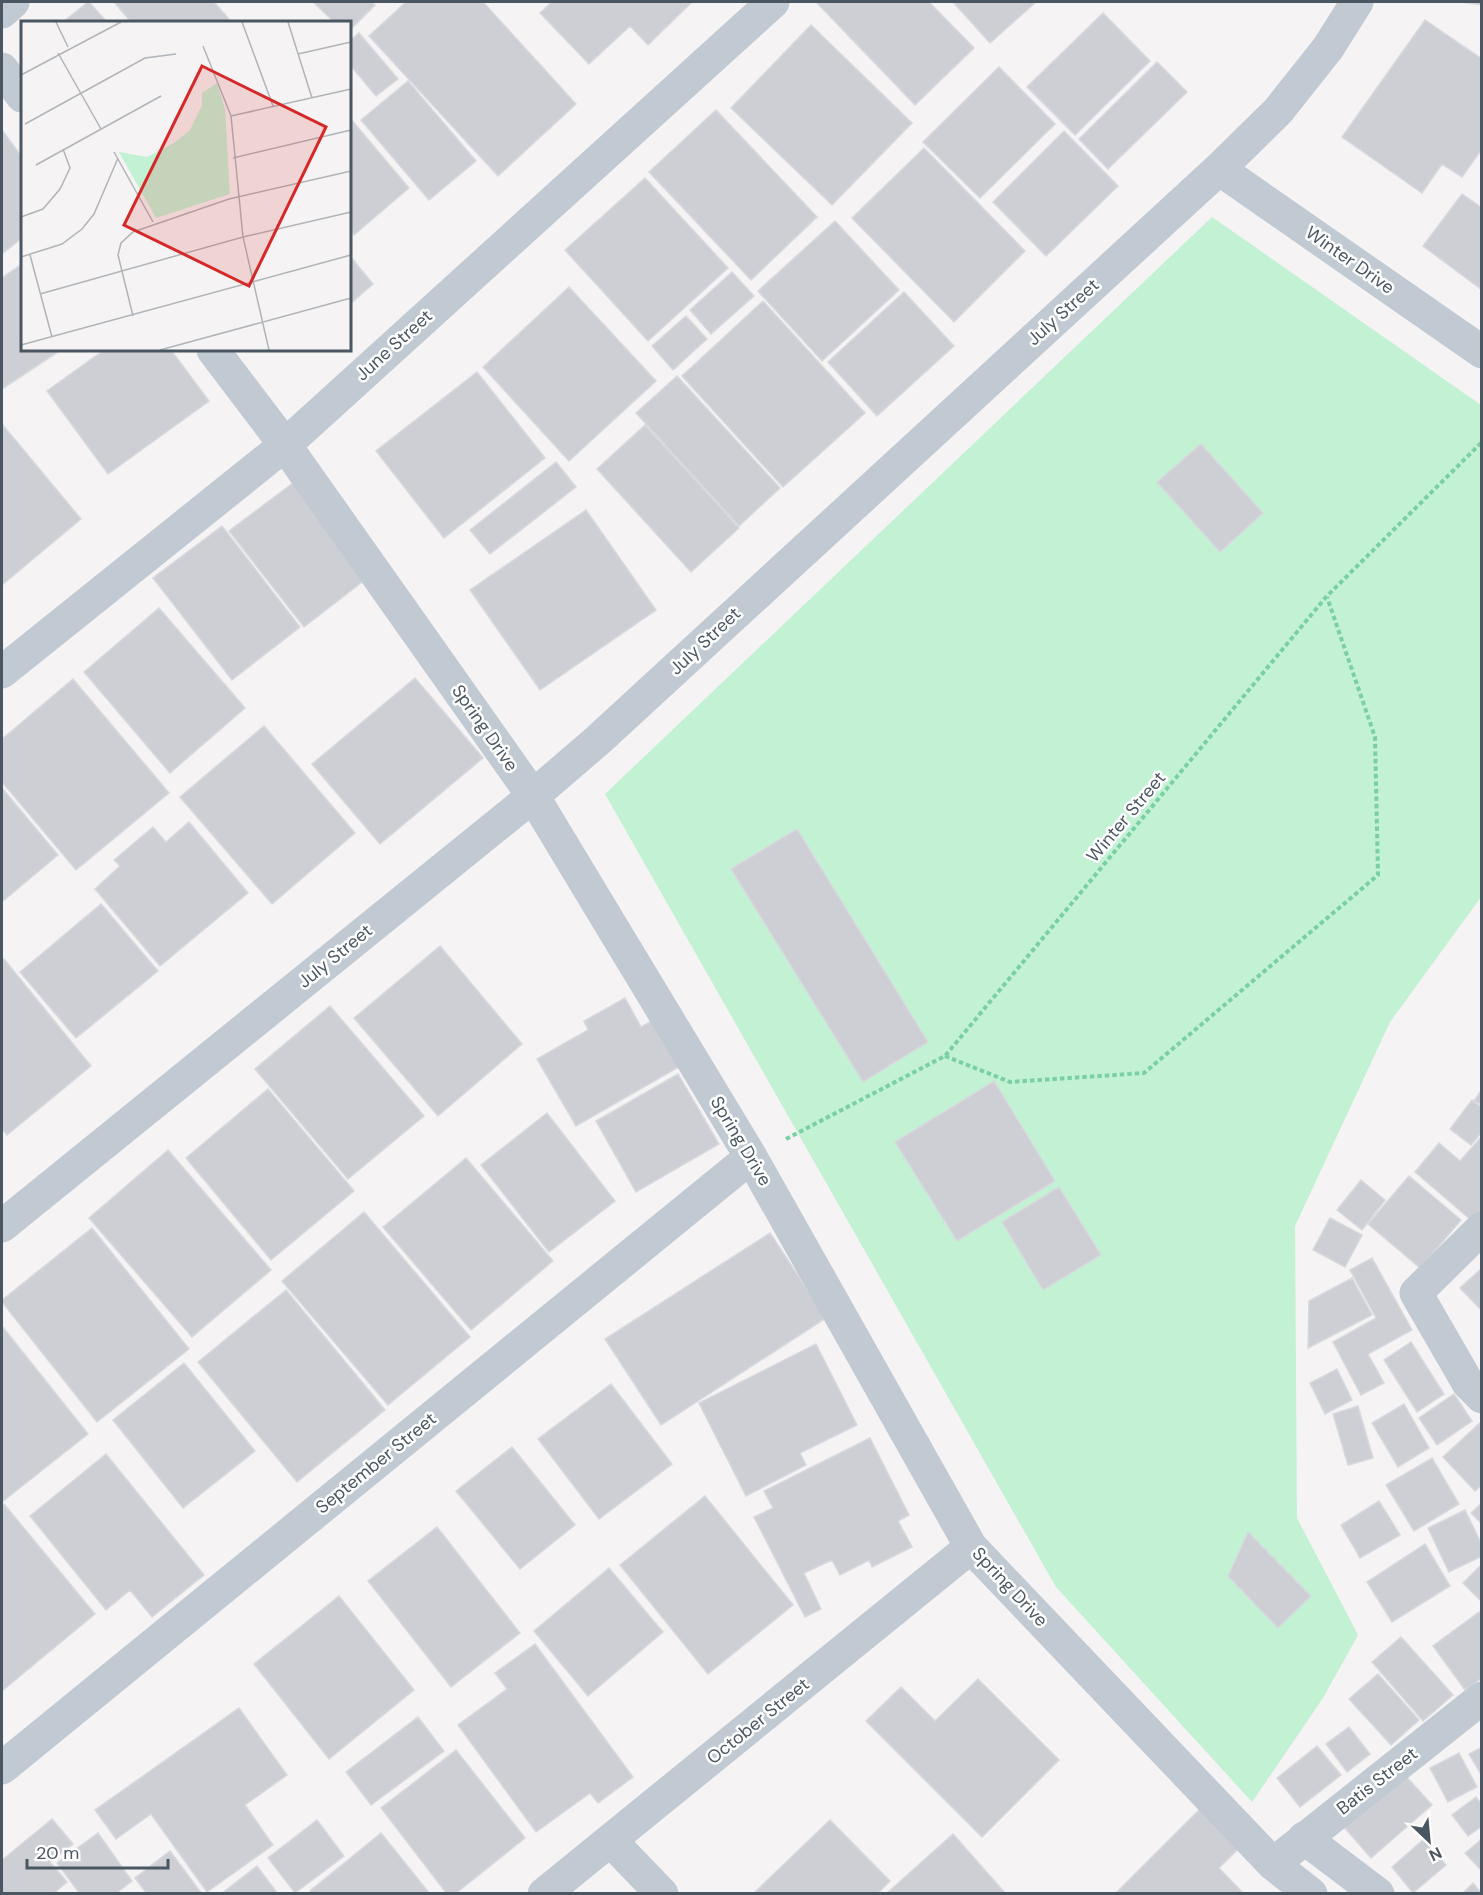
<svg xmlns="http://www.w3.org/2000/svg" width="1483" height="1895" font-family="'DM Sans',sans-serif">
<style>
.green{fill:#c2f1d4}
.building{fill:#cdcfd5;stroke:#d7d9de;stroke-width:1.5}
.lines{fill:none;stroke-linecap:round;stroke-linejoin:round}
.path{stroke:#7ad0a4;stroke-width:4;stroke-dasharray:4.5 3;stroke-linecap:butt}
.street{stroke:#c1cad2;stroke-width:33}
.labels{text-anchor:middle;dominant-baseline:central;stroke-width:5;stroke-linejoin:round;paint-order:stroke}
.street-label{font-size:18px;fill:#4a5661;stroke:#fff}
.inset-road{fill:none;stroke:#b1b4b9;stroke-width:1.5}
.view{fill:#d62828;fill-opacity:0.15;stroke:#d62828;stroke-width:3}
.inset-edge{fill:none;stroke:#4a5661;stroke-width:3}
</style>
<rect width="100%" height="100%" fill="#f5f3f3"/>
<path class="green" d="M1212,217L1481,405V897L1390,1022L1295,1226L1297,1518L1358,1635L1323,1698L1252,1802L1056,1587L605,794Z"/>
<path class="building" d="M89,2L107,22H63L88,2Z
M114,2H214L229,19L225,22H131Z
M313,2H371L375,5L350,30V22H334Z
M406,2H483L576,104L498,176L369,36Z
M552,2H692L648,45L630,26L589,64L540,13Z
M819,2H929L974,48L915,105L817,3Z
M953,2H1036L990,43Z
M1461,2H1482V5Z
M1103,13L1150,61L1075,135L1027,87Z
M1425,20L1482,59V149L1462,177L1442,164L1422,193L1342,137Z
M811,25L912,123L832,205L731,108Z
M359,33L398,79L376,96L350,65V40Z
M1157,62L1187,92L1108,169L1079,139Z
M999,67L1055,124L980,198L923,142Z
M408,81L476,161L429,200L361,120Z
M716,110L817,217L751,280L649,172Z
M350,118L409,188L354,235L350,229Z
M2,130L22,157V238L2,254Z
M1064,131L1118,186L1046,256L993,202Z
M924,148L1025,251L954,322L852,218Z
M645,178L728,268L648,341L565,250Z
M1462,194L1482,208V290L1423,246Z
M835,221L899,290L822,361L758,291Z
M350,256L373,284L350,304Z
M22,264V350H61L2,389V278Z
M732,272L754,296L711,334L690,310Z
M569,287L656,381L569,461L483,367Z
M904,292L954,346L877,416L828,362Z
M763,301L865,413L783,487L682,376Z
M686,316L707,339L673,370L652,346Z
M104,350H171L209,401L108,474L47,391Z
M477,372L545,458L444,538L376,451Z
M677,376L780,488L739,526L636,413Z
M2,424L81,519L2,585Z
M645,425L739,528L691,572L597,469Z
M1201,444L1263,513L1220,552L1157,482Z
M556,462L576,487L490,554L470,530Z
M297,480L371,575L304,627L229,531Z
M586,510L656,610L540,690L470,590Z
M222,526L300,627L232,680L153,578Z
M159,608L245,708L170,773L84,672Z
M415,678L483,758L380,844L312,764Z
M73,679L169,793L76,870L2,782V739Z
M264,726L355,833L272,904L180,797Z
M2,788L58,855L2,902Z
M189,822L248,893L160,966L95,889L120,866L114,860L153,827L166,842Z
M797,829L928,1042L863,1082L731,869Z
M101,904L158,971L76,1038L20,972Z
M440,946L522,1044L438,1116L354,1018Z
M4,959L91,1066L7,1135L2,1129V961Z
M625,998L641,1027L664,1014L691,1060L576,1126L537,1059L588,1030L584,1021Z
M330,1006L424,1116L348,1179L255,1069Z
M678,1074L719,1144L636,1192L596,1121Z
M994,1081L1055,1181L957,1241L895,1142Z
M268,1089L354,1191L271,1260L186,1158Z
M1482,1089V1105L1474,1101Z
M1472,1100L1482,1108V1132L1471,1145L1450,1129Z
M547,1113L615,1201L549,1252L481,1165Z
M1482,1136V1222L1478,1226L1415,1172L1439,1143L1460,1161Z
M168,1150L271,1270L192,1337L89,1218Z
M466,1158L553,1261L471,1330L383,1227Z
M1409,1176L1461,1220L1420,1268L1368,1224Z
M1361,1180L1385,1200L1362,1230L1337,1210Z
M1059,1187L1101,1255L1043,1290L1002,1222Z
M364,1212L470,1337L388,1405L282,1281Z
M1330,1218L1362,1235L1345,1267L1313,1250Z
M92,1228L189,1349L97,1422L2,1302V1300Z
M770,1233L826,1318L661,1425L605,1339Z
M1372,1258L1412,1330L1368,1354L1384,1383L1361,1395L1333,1342L1376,1318L1350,1270Z
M1482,1268V1311L1460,1288Z
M1352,1278L1372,1315L1308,1348L1309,1301Z
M286,1290L385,1410L297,1482L198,1362Z
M2,1326L88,1434L2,1502Z
M1411,1342L1444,1394L1417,1412L1384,1360Z
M816,1344L857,1425L800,1453L806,1465L746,1496L699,1403Z
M184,1363L255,1451L183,1508L113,1420Z
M1337,1369L1352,1400L1325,1414L1310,1383Z
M611,1384L672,1464L599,1519L538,1439Z
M1454,1394L1472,1421L1437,1445L1419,1418Z
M1404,1404L1429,1448L1398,1467L1372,1423Z
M1358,1406L1373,1458L1348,1465L1333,1414Z
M1482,1421V1485L1475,1491L1443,1457Z
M870,1438L909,1515L898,1521L912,1547L872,1567L869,1560L840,1575L832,1560L804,1573L821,1609L805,1617L754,1517L773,1508L764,1491Z
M512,1447L575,1525L520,1569L456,1491Z
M106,1454L204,1575L152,1617L130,1590L106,1610L30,1516Z
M1432,1458L1459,1504L1414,1531L1386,1485Z
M705,1496L793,1605L708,1674L620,1565Z
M1379,1501L1400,1535L1360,1558L1341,1525Z
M1482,1503V1524L1471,1513Z
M4,1504L95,1614L2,1691V1506Z
M1465,1510L1482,1545V1556L1449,1572L1428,1528Z
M437,1527L520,1633L451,1687L368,1581Z
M1248,1532L1311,1596L1278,1628L1228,1576Z
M1425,1544L1450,1586L1392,1622L1367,1582Z
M1482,1564V1602L1463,1583Z
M609,1568L663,1632L588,1696L534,1631Z
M339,1596L414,1690L329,1759L254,1664Z
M1479,1612L1482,1616V1678L1465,1690L1433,1646Z
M1401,1637L1453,1695L1423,1721L1372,1662Z
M535,1644L633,1777L598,1803L590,1793L536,1832L458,1725L507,1689L495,1673Z
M1378,1674L1419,1720L1391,1745L1349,1699Z
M978,1679L1059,1760L982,1837L866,1721L901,1687L935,1721Z
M239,1708L287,1775L245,1805L273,1845L207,1892L151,1814L116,1839L95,1810Z
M418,1717L444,1751L371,1805L346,1772Z
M1349,1727L1370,1754L1347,1772L1326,1744Z
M1317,1746L1341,1775L1300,1807L1277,1778Z
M1482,1747V1776L1469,1754Z
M456,1750L525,1838L455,1894H447L381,1808Z
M1459,1753L1477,1787L1448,1802L1430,1768Z
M1404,1774L1432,1805L1371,1858L1344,1827Z
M1476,1797L1482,1805V1826L1468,1836L1452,1815Z
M1204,1805L1243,1844L1219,1868L1244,1894H1115Z
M52,1819L73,1844L50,1862L67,1882L53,1894H2V1860Z
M317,1820L344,1856L295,1893L268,1858Z
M830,1820L890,1881L877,1894H757L755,1892Z
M98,1833L132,1881L115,1894H80L57,1863Z
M381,1833L430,1894H312L310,1891Z
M953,1834L1006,1894H886Z
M1424,1839L1446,1865L1413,1893L1392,1867Z
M1482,1839V1871L1465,1853Z
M170,1851L202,1894H147L135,1878Z
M257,1866L278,1894H221Z
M1473,1883L1482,1894H1462Z"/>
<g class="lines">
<path class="path" d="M945,1056L1010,1082L1144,1073L1378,875L1375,737L1327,597
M786,1139L945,1056L1326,597L1482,442"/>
<path class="street" d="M2,12L13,2
M2,69L22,96
M1219,169L1482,352
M213,350L285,445L533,796L751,1157L971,1547L1273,1864L1311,1894
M2,672L285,445L773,2
M2,1226L533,796L597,741L1219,169L1278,111L1328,48L1357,2
M1482,1228L1416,1293L1468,1383L1482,1397
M2,1768L751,1157
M1304,1838L1378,1894
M611,1841L662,1894
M1273,1864L1482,1698
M544,1894L971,1547"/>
</g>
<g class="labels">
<g class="street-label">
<text transform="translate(1350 260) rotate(35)">Winter Drive</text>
<text transform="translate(1063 312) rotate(-42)">July Street</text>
<text transform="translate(394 345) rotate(-42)">June Street</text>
<text transform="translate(705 641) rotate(-43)">July Street</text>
<text transform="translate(485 728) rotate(55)">Spring Drive</text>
<text transform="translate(1126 817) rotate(-50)">Winter Street</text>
<text transform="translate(335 956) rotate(-39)">July Street</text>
<text transform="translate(741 1141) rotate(59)">Spring Drive</text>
<text transform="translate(376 1463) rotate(-39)">September Street</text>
<text transform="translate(1010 1587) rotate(47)">Spring Drive</text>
<text transform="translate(758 1721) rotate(-39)">October Street</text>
<text transform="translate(1377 1781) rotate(-38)">Batis Street</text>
</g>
</g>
<g transform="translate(21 21)">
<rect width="330" height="330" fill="#f5f3f3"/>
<path d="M196,62L204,88L209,173L135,197L98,131L126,136L153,122L169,109L181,84V72Z" fill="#c2f1d4"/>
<path class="inset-road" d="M35,1L47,26M221,1L252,85M267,1L291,77M182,25L210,95L222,216L248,329M37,32L80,108M277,33L330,21M0,54L100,1M210,95L330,68M4,103L124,37L155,33M93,131L132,201M212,137L330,109M15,144L140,75M0,196L22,188L39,168L49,147L42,128M9,234L31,316M0,236L41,223L61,208L73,193L97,137M19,273L222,216L330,191M112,295L97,234L100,222L112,211L208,178L330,150M0,324L330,234M139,329L330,277"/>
<path class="view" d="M181,45L305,106L228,265L103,204Z"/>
<rect width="330" height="330" class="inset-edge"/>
</g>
<rect width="1483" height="1895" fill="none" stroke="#4a5661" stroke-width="6"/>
<g transform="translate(1429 1841) rotate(154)" stroke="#ffffff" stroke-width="4.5" paint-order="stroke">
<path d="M0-4.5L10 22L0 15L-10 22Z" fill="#4a5661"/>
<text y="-9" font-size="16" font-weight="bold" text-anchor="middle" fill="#4a5661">N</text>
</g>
<path d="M27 1859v9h141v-9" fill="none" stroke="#4a5661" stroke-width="3"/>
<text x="36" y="1859" font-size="18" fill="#4a5661" stroke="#ffffff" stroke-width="4.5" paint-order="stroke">20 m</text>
</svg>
